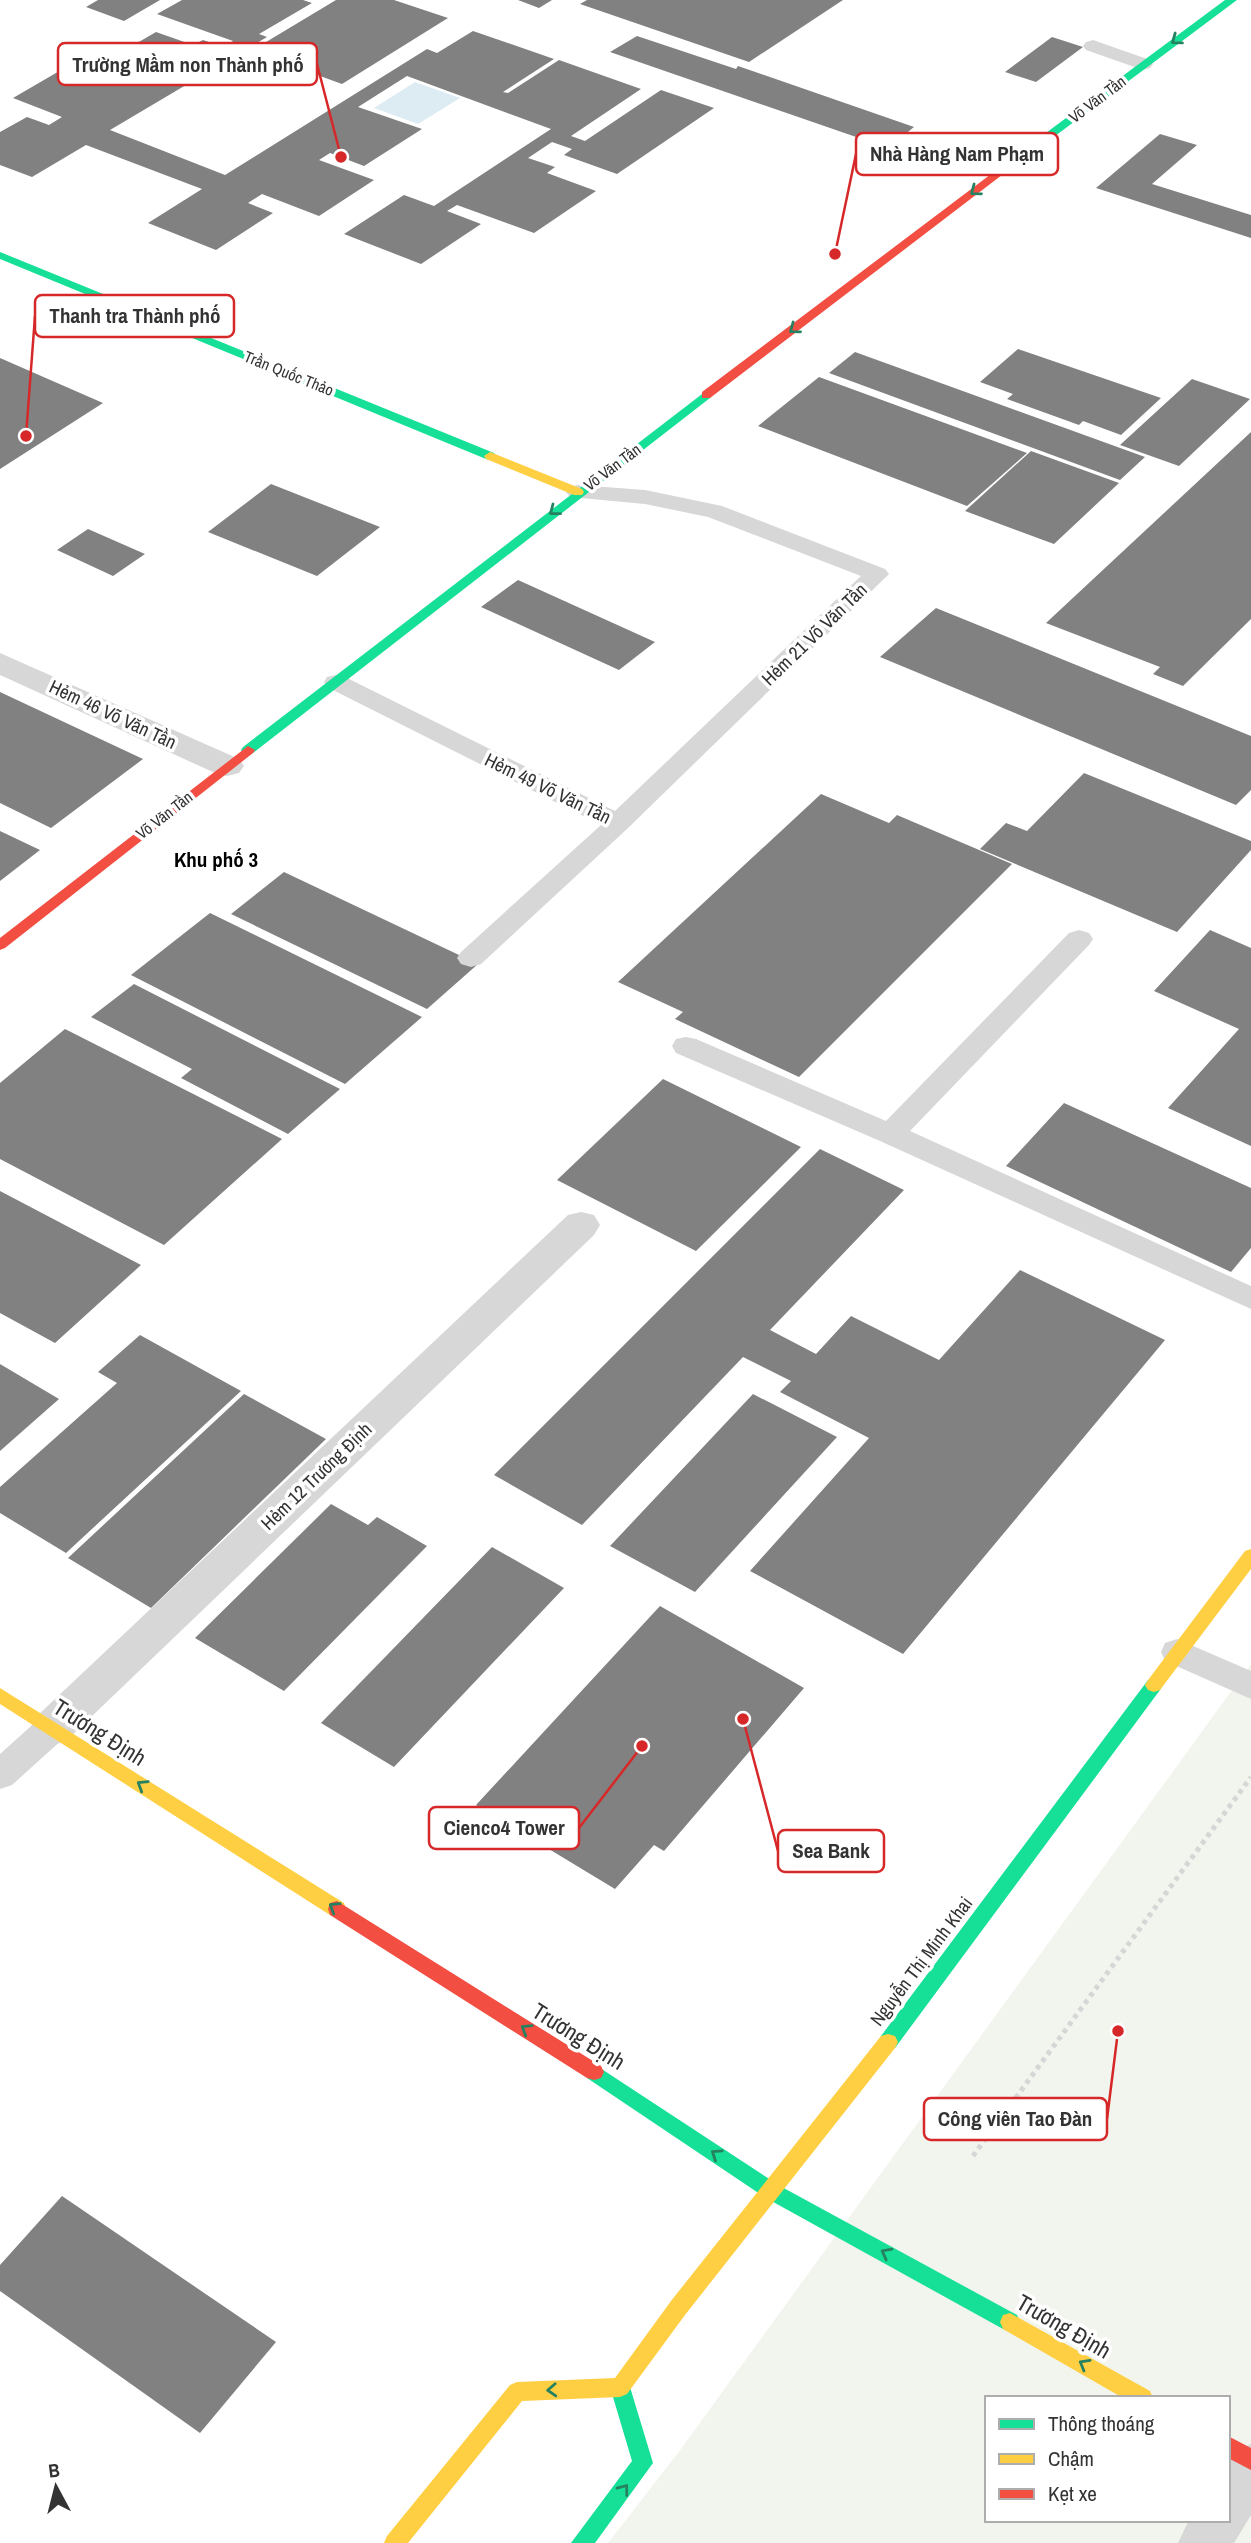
<svg xmlns="http://www.w3.org/2000/svg" width="1251" height="2543" font-family="'Archivo Narrow',sans-serif">
<style>
.green{fill:#f1f5ed;fill-rule:evenodd}
.water{fill:#ddebf3}
.building{fill:#818181}
.lines{fill:none;stroke-linecap:round;stroke-linejoin:round}
.path{stroke:#d6d6d6;stroke-width:5;stroke-dasharray:4.5 4.5;stroke-linecap:butt}
.lane{fill:#d7d7d7;fill-rule:evenodd}
.street{fill:#d7d7d7;fill-rule:evenodd}
.fast{fill:#16e098;fill-rule:evenodd}
.slow{fill:#ffcf43;fill-rule:evenodd}
.jam{fill:#f24e42;fill-rule:evenodd}
.oneway{stroke:#268160}
.labels{text-anchor:middle;dominant-baseline:central;stroke-width:7;stroke-linejoin:round;paint-order:stroke}
.far-street-label{font-size:16px;fill:#333;stroke:#fff}
.street-label{font-size:19px;fill:#333;stroke:#fff}
.neighbourhood-label{font-size:21px;font-weight:bold;fill:#000;stroke:#fff}
.near-street-label{font-size:23px;fill:#333;stroke:#fff}
.leader{fill:none;stroke:#d62828;stroke-width:2.5}
.callout-dot{fill:#d62828;stroke:#fff;stroke-width:2.5}
.callout{fill:#fff;stroke:#d62828;stroke-width:2.5}
.callout-label{font-size:21px;text-anchor:middle;font-weight:bold;fill:#333}
</style>
<rect width="100%" height="100%" fill="#fff"/>
<path class="green" d="M1251,1664V2543H608L678,2453ZM987,2398H1228V2520H987Z"/>
<path class="water" d="M415,82L460,98L418,124L374,108Z"/>
<path class="building" d="M98,0H160L124,21L86,7Z
M182,0H303L312,3L259,34L267,37L110,130L225,175L427,49L437,53L473,31L554,59L503,92L508,93L559,60L641,89L571,136L585,141L661,90L714,108L617,174L564,155L572,149L552,142L528,158L555,167L547,173L596,191L534,233L457,205L447,211L481,224L421,264L344,234L404,195L434,206L551,129L407,76L358,107L422,129L364,166L330,153L319,160L374,180L319,216L262,194L248,203L273,213L216,250L148,223L202,189L86,145L32,177L0,165V132L27,117L49,125L62,117L13,98L68,66L118,85L131,77L99,65L156,32L193,45L203,40L224,47L233,41L157,14Z
M336,0H394L448,18L342,84L251,51Z
M518,0H552L539,8Z
M587,0H843L749,62L580,4Z
M637,36L736,69L738,66L914,127L888,148L610,52Z
M1052,37L1083,47L1036,82L1005,72Z
M1160,134L1197,145L1152,184L1251,215V238L1096,188Z
M1018,349L1161,398L1121,435L1083,421L1079,425L1007,399L1013,394L980,382Z
M855,352L1145,457L1120,480L829,373Z
M0,358L103,403L0,469Z
M819,377L1027,453L967,506L758,426Z
M1192,379L1250,399L1179,466L1120,445Z
M1251,432V619L1183,686L1153,674L1160,667L1046,623Z
M1031,451L1119,483L1054,544L965,511Z
M271,484L380,527L317,576L208,532Z
M88,529L145,554L113,576L57,550Z
M518,580L655,642L619,670L481,607Z
M936,608L1251,736V790L1236,805L880,657Z
M0,692L143,759L51,828L0,803Z
M1084,773L1251,841V850L1177,932L980,849L1006,823L1027,831Z
M821,794L889,823L897,815L1012,864L799,1077L675,1019L683,1012L618,982Z
M0,831L40,850L0,881Z
M284,872L478,964L427,1009L231,914Z
M210,913L422,1017L345,1084L131,975Z
M1210,930L1251,948V1146L1168,1108L1239,1029L1154,991Z
M134,984L340,1089L288,1134L181,1078L192,1069L91,1017Z
M65,1029L282,1139L164,1245L0,1159V1083Z
M663,1079L801,1147L696,1251L557,1180Z
M1064,1103L1251,1188V1248L1231,1272L1006,1166Z
M820,1149L904,1190L770,1330L816,1354L851,1316L939,1360L1020,1270L1165,1340L903,1654L750,1571L869,1438L780,1392L791,1381L743,1357L582,1525L494,1475Z
M0,1191L141,1265L55,1343L0,1313Z
M140,1335L241,1391L66,1553L0,1513V1487L117,1383L98,1372Z
M0,1364L59,1399L0,1451Z
M244,1394L326,1439L151,1608L68,1558Z
M753,1394L837,1437L695,1592L610,1546Z
M331,1504L368,1525L377,1517L427,1546L284,1691L195,1638Z
M492,1547L564,1588L394,1767L321,1723Z
M660,1606L804,1688L664,1851L654,1845L615,1889L476,1805Z
M62,2196L276,2342L200,2433L0,2291V2265Z"/>
<g class="lines">
<path class="path" d="M973,2156L1251,1777"/>
<path class="lane" d="M1093,40L1150,60L1153,64L1150,68L1143,70L1086,50L1083,46L1086,42Z
M578,485L645,490L722,506L885,569L889,574L627,829L481,964L471,967L461,964L457,958L461,952L601,825L327,687L324,682L327,677L336,675L345,677L615,811L861,576L708,517L645,504L570,497L566,492L570,487Z
M1079,930L1089,933L1093,939L1089,945L910,1131L1251,1286V1309L880,1141L676,1053L672,1046L676,1039L686,1037L696,1039L886,1121L1069,933Z
M1177,1639L1251,1671V1699L1165,1661L1161,1652L1165,1643Z
M52,1714L64,1718L69,1728L64,1738L12,1785L0,1789V1754L40,1718Z"/>
<path class="street" d="M0,653L239,759L244,766L239,773L227,776L215,773L0,675Z
M581,1212L594,1215L600,1225L594,1235L67,1740L52,1746L37,1740L30,1728L37,1716L568,1215Z
M1251,2444V2515L1234,2543H1178L1189,2520H1228V2459L1233,2452Z"/>
<path class="fast" d="M1225,0H1237L1035,151H1027V147Z
M0,252L494,453L496,456L490,460L486,459L0,259Z
M706,391L712,395L710,398L253,753H243L241,750L243,747Z
M1154,1678L1160,1680L1163,1685L1160,1690L895,2048L888,2050L881,2048L878,2042L881,2036L1148,1680Z
M594,2064L780,2186L1017,2315L1020,2322L1017,2329L1010,2331L1003,2329L766,2198L587,2078L584,2072L587,2066Z
M620,2377L627,2380L630,2387L653,2463L595,2543H571L632,2461L610,2387L613,2380Z"/>
<path class="slow" d="M490,452L582,489L584,492L582,495H574L486,459L484,456Z
M1251,1549V1569L1160,1690L1154,1692L1148,1690L1145,1685L1148,1680L1245,1551Z
M0,1688L344,1903L346,1909L344,1915L337,1917L330,1915L0,1704Z
M888,2034L895,2036L898,2042L895,2048L685,2315L627,2394L620,2397L522,2401L408,2543H384L387,2536L510,2385L517,2382L615,2378L671,2301L881,2036Z
M1010,2313L1150,2391L1153,2398H1123L1003,2329L1000,2322L1003,2315Z"/>
<path class="jam" d="M1027,147L1036,149L710,398H702V392Z
M248,746L255,750L253,753L5,948L0,950V938Z
M337,1901L601,2066L604,2072L601,2078L594,2080L587,2078L330,1915L328,1909L330,1903Z
M1228,2436L1251,2448V2470L1228,2458Z"/>
</g>
<defs><path id="oneway-chevron" d="M-2-3.5L2.5 0L-2 3.5" fill="none" stroke-width="1.6" stroke-linecap="round" stroke-linejoin="round" transform="scale(1.75)"/></defs>
<g class="oneway">
<use href="#oneway-chevron" transform="translate(1176 40) rotate(144)"/>
<use href="#oneway-chevron" transform="translate(975 191) rotate(143)"/>
<use href="#oneway-chevron" transform="translate(794 329) rotate(143)"/>
<use href="#oneway-chevron" transform="translate(554 511) rotate(142)"/>
<use href="#oneway-chevron" transform="translate(142 1785) rotate(-148)"/>
<use href="#oneway-chevron" transform="translate(334 1907) rotate(-148)"/>
<use href="#oneway-chevron" transform="translate(526 2029) rotate(-148)"/>
<use href="#oneway-chevron" transform="translate(716 2154) rotate(-146)"/>
<use href="#oneway-chevron" transform="translate(886 2253) rotate(-152)"/>
<use href="#oneway-chevron" transform="translate(1084 2364) rotate(-150)"/>
<use href="#oneway-chevron" transform="translate(552 2390) rotate(177)"/>
<use href="#oneway-chevron" transform="translate(624 2489) rotate(-53)"/>
</g>
<g class="labels">
<g class="far-street-label">
<text transform="translate(1097 99) rotate(-37)">Võ Văn Tần</text>
<text transform="translate(289 373) rotate(22)">Trần Quốc Thảo</text>
<text transform="translate(612 467) rotate(-37)">Võ Văn Tần</text>
<text transform="translate(164 815) rotate(-38)">Võ Văn Tần</text>
</g>
<g class="street-label">
<text transform="translate(814 634) rotate(-44)">Hẻm 21 Võ Văn Tần</text>
<text transform="translate(113 714) rotate(25)">Hẻm 46 Võ Văn Tần</text>
<text transform="translate(548 788) rotate(26)">Hẻm 49 Võ Văn Tần</text>
<text transform="translate(316 1476) rotate(-44)">Hẻm 12 Trương Ðịnh</text>
<text transform="translate(921 1961) rotate(-53)">Nguyễn Thị Minh Khai</text>
</g>
<g class="neighbourhood-label">
<text x="216" y="859">Khu phố 3</text>
</g>
<g class="near-street-label">
<text transform="translate(100 1732) rotate(32)">Trương Định</text>
<text transform="translate(579 2036) rotate(32)">Trương Định</text>
<text transform="translate(1064 2326) rotate(30)">Trương Định</text>
</g>
</g>
<path class="leader" d="M341 157L317 64M835 254L856 154M26 436L35 316M642 1746L579 1828M743 1719L778 1851M1118 2031L1107 2119"/>
<g class="callout-dot">
<circle cx="341" cy="157" r="7"/>
<circle cx="835" cy="254" r="7"/>
<circle cx="26" cy="436" r="7"/>
<circle cx="642" cy="1746" r="7"/>
<circle cx="743" cy="1719" r="7"/>
<circle cx="1118" cy="2031" r="7"/>
</g>
<g class="callout">
<rect x="58" y="43" width="259" height="42" rx="7"/>
<rect x="856" y="133" width="202" height="42" rx="7"/>
<rect x="35" y="295" width="199" height="42" rx="7"/>
<rect x="429" y="1807" width="150" height="42" rx="7"/>
<rect x="778" y="1830" width="106" height="42" rx="7"/>
<rect x="924" y="2098" width="183" height="42" rx="7"/>
</g>
<g class="callout-label">
<text x="188" y="72">Trường Mầm non Thành phố</text>
<text x="957" y="161">Nhà Hàng Nam Phạm</text>
<text x="135" y="323">Thanh tra Thành phố</text>
<text x="504" y="1835">Cienco4 Tower</text>
<text x="831" y="1858">Sea Bank</text>
<text x="1015" y="2126">Công viên Tao Đàn</text>
</g>
<rect x="985" y="2396" width="245" height="126" fill="#ffffff" stroke="#adadad" stroke-width="2"/>
<rect x="999" y="2419" width="35" height="10" fill="#16e098" stroke="#adadad" stroke-width="2"/>
<text x="1048" y="2431" font-size="21" fill="#333333">Thông thoáng</text>
<rect x="999" y="2454" width="35" height="10" fill="#ffcf43" stroke="#adadad" stroke-width="2"/>
<text x="1048" y="2466" font-size="21" fill="#333333">Chậm</text>
<rect x="999" y="2489" width="35" height="10" fill="#f24e42" stroke="#adadad" stroke-width="2"/>
<text x="1048" y="2501" font-size="21" fill="#333333">Kẹt xe</text>
<g transform="translate(56 2487) rotate(353)" stroke="#ffffff" stroke-width="5" paint-order="stroke">
<path d="M0-5L12 26L0 18L-12 26Z" fill="#333333"/>
<text y="-10" font-size="19" font-weight="bold" text-anchor="middle" fill="#333333">B</text>
</g>
</svg>
